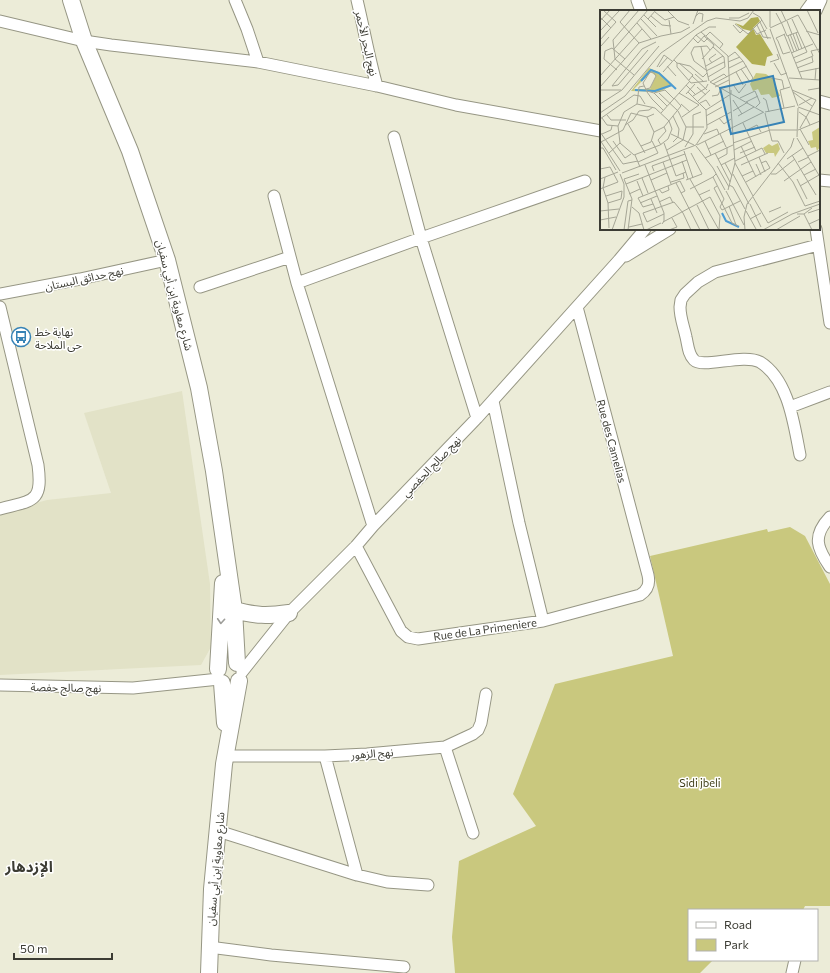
<svg xmlns="http://www.w3.org/2000/svg" width="830" height="973" font-family="Commissioner,'Noto Sans Arabic',sans-serif">
<style>
.built{fill:#e2e2c7}
.green{fill:#c9c87e}
.lines{fill:none;stroke-linecap:round;stroke-linejoin:round}
.street-casing{stroke:#969684;stroke-width:13}
.secondary-casing{stroke:#969684;stroke-width:18}
.street{stroke:#fff;stroke-width:11}
.secondary{stroke:#fff;stroke-width:16}
.oneway{stroke:#9e9e9a}
.labels{text-anchor:middle;dominant-baseline:central;stroke-width:3;stroke-linejoin:round;paint-order:stroke}
.street-label{font-size:11px;fill:#3c3c34;stroke:#fff}
.poi-label{font-size:11px;fill:#3c3c34;stroke:#fff;text-anchor:start}
.park-label{font-size:11px;fill:#3e3d17;stroke:#fff}
.district-label{font-size:15px;font-weight:bold;fill:#3c3c34;stroke:#fff}
.inset-river{fill:none;stroke:#4c9cd3;stroke-width:2}
.inset-road{fill:none;stroke:#a6a696;stroke-width:1}
.view{fill:#3783b6;fill-opacity:0.15;stroke:#3783b6;stroke-width:2}
.inset-edge{fill:none;stroke:#3c3c34;stroke-width:2}
</style>
<rect width="100%" height="100%" fill="#ececd8"/>
<path class="built" d="M182,391L210,584L211,647L201,665L0,675V513L47,500L111,493L84,413Z"/>
<path class="green" d="M790,527L805,536L830,584V906H805L803,910H689V960H713L700,973H455L452,937L459,861L536,826L513,794L555,684L673,656L650,556L767,529L768,532Z"/>
<g class="lines">
<defs>
<path id="street" d="M235,0L247,29L258,62
M357,0C364,29 369,58 377,86
M637,0L641,11
M806,11L814,0
M816,11L821,0
M0,21L84,41L111,45L258,62L377,86L456,105L601,131
M819,101L830,104
M394,137L421,238L477,418
M819,180L830,181
M274,196L297,283L373,526
M816,229L830,323
M626,256L670,229
M297,283L421,238L585,181
M200,287L290,257
M0,294L80,279L167,260
M0,307L38,465C43,503 33,500 0,509
M493,401L519,523L543,621
M790,407L830,392
M800,455C794,425 789,380 760,362C743,353 703,369 694,360C688,354 688,345 686,337C684,327 680,318 680,307L681,300L685,294L698,282L715,272L818,245
M830,517C812,536 817,548 830,567
M356,546L401,631L408,637L418,639L543,621L640,595C648,590 650,584 648,575L577,307
M242,672L289,613L356,546L373,526L477,418L619,260L645,229
M0,685L133,688L219,679
M445,747L473,833
M225,756H325L367,754L445,747L473,734L478,730L481,723L486,694
M325,756L357,875
M218,831L357,875L387,882L428,885
M209,947L271,955L404,967
M792,973L795,960"/>
<path id="secondary" d="M71,0L84,41L130,151L167,260L199,388L214,471L234,610L237,663
M234,610C257,616 267,616 289,613
M218,669L223,583
M222,683L225,723
M209,973L212,889L224,764L239,681"/>
</defs>
<use href="#street" class="street-casing"/>
<use href="#secondary" class="secondary-casing"/>
<use href="#street" class="street"/>
<use href="#secondary" class="secondary"/>
</g>
<defs><path id="oneway-chevron" d="M-2-3.5L2.5 0L-2 3.5" fill="none" stroke-width="1.6" stroke-linecap="round" stroke-linejoin="round"/></defs>
<use class="oneway" href="#oneway-chevron" transform="translate(221 621) rotate(94)"/>
<defs>
<symbol id="bus-ring" viewBox="-11 -11 22 22"><circle r="9.5" fill="#fff" stroke="#3783b6" stroke-width="1.5"/><path d="M-5-6H5V4H4V6H2V4H-2V6H-4V4H-5ZM-3.5-4V0h7V-4ZM-3.5 1.2v1.5H-2V1.2ZM2 1.2v1.5H3.5V1.2Z" fill="#3783b6"/></symbol>
</defs>
<g fill-rule="evenodd">
<use href="#bus-ring" x="10" y="326" width="22" height="22"/>
</g>
<g class="labels">
<g class="street-label">
<text transform="translate(367 43) rotate(77)">نهج البحر الأحمر</text>
<text transform="translate(84 278) rotate(-12)">نهج حدائق البستان</text>
<text transform="translate(175 295) rotate(75)">شارع معاوية إبن أبي سفيان</text>
<text transform="translate(612 441) rotate(75)">Rue des Camelias</text>
<text transform="translate(431 466) rotate(-46)">نهج صالح الحفصي</text>
<text transform="translate(485 629) rotate(-8)">Rue de La Primeniere</text>
<text transform="translate(66 687) rotate(1)">نهج صالح حفصة</text>
<text transform="translate(372 753) rotate(-4)">نهج الزهور</text>
<text transform="translate(215 869) rotate(-85)">شارع معاوية إبن أبي سفيان</text>
</g>
<g class="poi-label">
<text x="35" y="331">نهاية خط<tspan x="35" dy="13">حى الملاحة</tspan></text>
</g>
<g class="park-label">
<text x="700" y="782">Sidi jbeli</text>
</g>
<g class="district-label">
<text x="29" y="866">الإزدهار</text>
</g>
</g>
<g transform="translate(600 10)">
<rect width="220" height="220" fill="#ececd8"/>
<path d="M49,58L59,62L73,75L59,82L31,81ZM51,62L56,66L50,79H34ZM156,63L166,64L173,69L180,86L172,88L169,84L161,85L158,79L153,81L150,74ZM220,117V137L217,141L216,137L211,138L208,131L213,130L212,122ZM178,133L180,139L175,147L174,143H166L163,138L169,134L172,136Z" fill="#c9c87e" fill-rule="evenodd"/>
<path d="M158,7L160,11L153,18L156,25L160,24L173,45L167,47L165,56L152,54L136,37L151,21L143,19L135,13L143,16L151,8Z" fill="#b0ae54"/>
<path class="inset-river" d="M41,71L51,60L59,63L76,79M35,80L55,81L72,75M122,203L126,211L139,217"/>
<path class="inset-road" d="M30,0L20,12L39,33M67,0L78,11L89,15M170,0V17M181,0L186,11M207,0L218,23M55,2L65,10L74,7M153,3L160,7L167,19M176,3L182,14M44,5L56,17M51,6L62,15L71,16M0,7L11,18M95,7L99,3L103,4L102,12M129,8H139L149,3M41,9L57,26M48,9L56,0M192,9L207,42L193,48M69,10L71,24M0,11L10,0M187,11L192,24M160,12L168,29M37,13L51,29M93,14L98,0M135,14L148,24L162,10M182,14L187,26L198,22M133,15L140,23L143,20M157,15L163,27L171,28M153,18L157,24L166,20M170,18L198,5L220,44M170,19L198,96M0,21L20,0M206,21L220,25M101,22L128,46L130,84M196,23L202,39M184,24L202,69M190,24L197,41M193,24L199,40M96,25L104,32L108,28M104,26L114,35L113,37M106,26L110,22L123,34L120,38M188,26L194,42M93,28L98,33L105,25M0,30L16,12L3,0M178,31L183,44L190,42M178,31L176,28L185,24M1,36L9,27M101,37L109,71M14,39L48,0M191,43L213,34M128,47L135,42L143,51L153,68L150,72L141,59M15,49L13,30L39,0M15,49L34,65M102,49L113,37M74,50L77,53L90,56M128,52L140,47M170,52L179,49L177,44M77,53V57L91,73L107,71M79,53L93,65L89,70M112,53L109,49L116,44M174,53L181,65L187,63M196,53L213,46L211,41L220,39M67,56L76,66M90,56L103,67L107,63M106,56L123,46M57,57L64,45L72,51M59,57L68,47M129,58L143,51M197,58L213,52L212,47M17,60L4,49L5,41L12,38L25,49M106,60L94,51L91,43L94,37L107,36L110,40M106,61L124,52M63,62L96,25L109,17H116M136,62L143,75M199,62L220,58M95,64L104,72M0,66L42,19M92,66L107,80M108,67L125,57L124,47L113,37M171,68L182,70L184,79M189,68L220,70M215,70L216,58M110,72L163,102M110,72L124,64L127,67M113,74L147,56M86,75L95,84M12,76L42,39L56,32M12,76L18,75L48,40M134,76L139,83L146,74M0,77L39,33L61,26L81,22L90,17M97,77L106,85M115,77L129,70M46,79L50,78L56,66L54,63L50,62L43,73L47,82L52,89L63,100M0,80H21M192,80L216,90M208,80L220,78M47,81L54,83L65,80L74,89M88,82L106,100M193,82L212,96M54,83L67,96M59,83L78,101L86,117L83,130L67,140M79,83L99,95M86,84L95,74M93,86L106,78L108,74M112,86L118,85L121,79M140,88L155,81L160,93L156,97M163,88L166,90L169,102M133,90L142,104M98,91L110,80M146,92L158,86M100,93L106,90L110,96M0,94L22,80L59,36M37,94L55,98L69,111L72,119L68,129L60,135L34,145L20,133L18,116L24,102ZM37,94L39,77L44,76M81,94L90,102M199,95L212,88M198,97L220,105M184,98L180,80L190,77M106,100L131,84V80M133,101L148,92M165,102L195,96M199,102L206,107L210,115M0,103L25,86L61,43L107,11L116,8L140,11L148,8L154,0M61,103L90,71M165,103L172,131H178L184,143M54,104L47,107L54,122M7,105L11,110H26M106,106L122,97M138,106L154,97M82,107L99,95M2,108L7,115L18,116M119,108L124,114L131,109M0,109L34,85L40,86L45,94M143,113L156,141M28,114L45,143M25,115L33,110L39,101L49,100L53,97M107,115L131,102M86,117H104M200,118L216,90M200,119L209,135M147,120L157,115L161,122M198,120L220,111M0,122L23,154L38,151M54,122L64,117L81,96L74,88M2,124L11,120L12,116M71,124L94,135M104,124L117,119L119,124M120,124L126,137M197,127L198,98M197,128L220,167M0,130L20,161M13,131L25,148L31,144M105,131L111,145M1,132L23,120L31,103L47,107M73,132L78,127L79,119L73,106M64,133L76,166L86,162M133,133L170,120H197M61,135L58,130L66,121L64,117M96,135L107,118L106,100M97,135L164,102M41,136L51,132L54,122M96,136L113,158L125,180M141,136L156,167M85,137L93,124V105L101,102M0,138H3L16,160M108,139L124,131M134,140L152,131M84,141L93,168M9,143L20,133M115,143L130,172M140,143L155,137M35,145L40,157M192,145L216,185M208,146L220,140M159,147L165,162M105,148L133,135M118,149L127,144V137M187,149L203,138M82,151L88,169M135,151L162,138L165,144M38,152L58,143L52,131M63,152L71,174M198,152L209,147M125,153L132,166M135,153L153,186M178,153L193,172L205,196L220,191M156,154L161,165M45,155L64,203V211L62,214M121,155L135,148M141,155L168,143M117,156L129,177M0,159L10,157L18,172L0,179M54,161L52,156L85,144M22,163L96,135M116,164L113,167L124,189L120,197M133,164L149,194M171,164H176L195,149M204,165L216,159M142,166L153,161M5,167L3,178L8,193L9,218M42,168L48,183M0,169L18,162M90,169L119,220M197,169L207,189M51,170L67,163M86,170L102,164L91,143M37,171L43,186M184,171L211,152M71,172L84,168L83,163M146,172L170,158L166,151L161,153M76,173L100,220M26,174L87,150M129,175L133,177L145,199M117,176L114,178L132,213L138,216M200,176L219,165M59,179L62,183L69,180L68,176M90,179L113,167M128,180L135,153L130,85M126,181L144,215M29,184L40,179M99,185L110,180M6,186L22,181L21,189L8,193M153,187L168,213L188,202M51,189L57,203M59,192L70,187L73,193M40,193L57,186M53,194L43,197L38,188L80,171L85,181L81,183M150,194L161,217M97,195L109,220M129,196L136,215M32,197L39,203L44,220M120,197L122,200L140,191M0,201L19,199M146,201L156,219M169,202L181,197M83,203L91,220M208,203L220,199M64,204L47,212L43,203L74,192L83,203M197,204H204L212,198M204,204L212,220M150,209L161,203M0,210L16,207M63,212L110,187L120,206L119,219M209,214L220,209M29,217L42,214M12,220L24,187V174L20,164M24,220L28,191L32,190M28,220L32,189L24,169L39,164M46,220L61,213M69,220L77,217L72,208M145,220L144,207L147,194L191,137L194,128M163,220L192,204L220,194M176,220L200,206"/>
<path class="view" d="M173,66L184,112L131,124L120,78Z"/>
<rect width="220" height="220" class="inset-edge"/>
</g>
<rect x="688" y="909" width="130" height="52" fill="#ffffff" stroke="#b1b1ae"/>
<rect x="696" y="922" width="20" height="6" fill="#ffffff" stroke="#b1b1ae"/>
<text x="724" y="929" font-size="12" fill="#3c3c34">Road</text>
<rect x="696" y="939" width="20" height="12" fill="#c9c87e" stroke="#b1b1ae"/>
<text x="724" y="949" font-size="12" fill="#3c3c34">Park</text>
<path d="M14 953v6h98v-6" fill="none" stroke="#3c3c34" stroke-width="2"/>
<text x="20" y="953" font-size="12" fill="#3c3c34" stroke="#ffffff" stroke-width="3" paint-order="stroke">50 m</text>
</svg>
